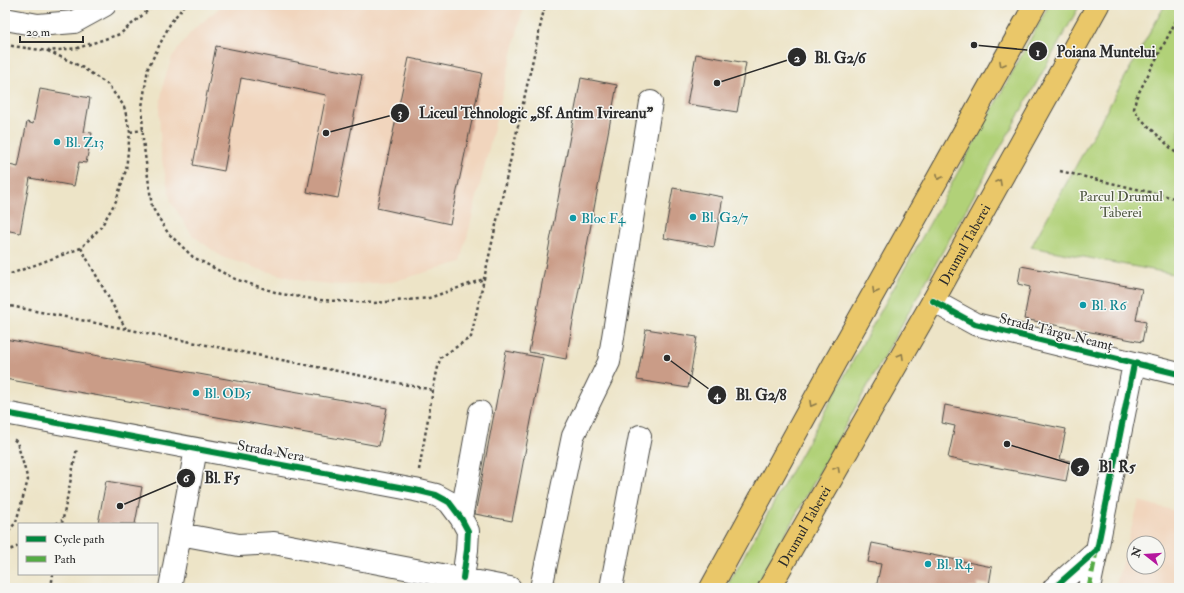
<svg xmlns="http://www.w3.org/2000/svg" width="1184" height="593" font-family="'IM FELL Double Pica',serif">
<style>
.built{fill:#f1d5bd;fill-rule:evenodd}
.green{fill:#b1d178;stroke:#6e7e52}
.building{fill:#ca9c87}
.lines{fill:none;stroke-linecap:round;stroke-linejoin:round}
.minor-casing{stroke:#484742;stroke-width:24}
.major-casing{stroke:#484742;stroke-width:24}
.path{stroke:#484742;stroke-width:2.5;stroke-dasharray:3 3;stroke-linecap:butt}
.minor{stroke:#fff;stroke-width:22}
.major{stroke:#eac769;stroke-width:22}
.quiet{stroke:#54ab44;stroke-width:5;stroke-dasharray:10 5;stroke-linecap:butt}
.cycleway-casing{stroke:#f6f6f2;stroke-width:8}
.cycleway{stroke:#00873e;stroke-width:6}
.oneway{stroke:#8a794a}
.culture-dot{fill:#0f9aa8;stroke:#f6f6f2;stroke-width:1.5}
.labels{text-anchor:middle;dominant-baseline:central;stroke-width:3;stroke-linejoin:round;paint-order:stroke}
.culture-label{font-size:14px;fill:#0d838f;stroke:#f6f6f2;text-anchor:start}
.park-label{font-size:14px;fill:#4c543e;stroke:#f6f6f2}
.street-label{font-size:14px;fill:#2b2b2b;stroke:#f6f6f2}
.leader{fill:none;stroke:#2b2b2b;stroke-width:1.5}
.callout-dot{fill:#2b2b2b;stroke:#f6f6f2;stroke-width:1.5}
.mark-label{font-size:12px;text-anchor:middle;font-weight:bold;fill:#fff}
.callout-label{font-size:15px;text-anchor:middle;font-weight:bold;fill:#2b2b2b;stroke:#f6f6f2;stroke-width:3;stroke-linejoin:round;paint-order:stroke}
</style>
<rect width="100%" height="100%" fill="#f6f6f2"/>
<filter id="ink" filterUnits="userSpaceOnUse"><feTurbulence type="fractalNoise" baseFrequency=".025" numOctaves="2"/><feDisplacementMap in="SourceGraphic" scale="8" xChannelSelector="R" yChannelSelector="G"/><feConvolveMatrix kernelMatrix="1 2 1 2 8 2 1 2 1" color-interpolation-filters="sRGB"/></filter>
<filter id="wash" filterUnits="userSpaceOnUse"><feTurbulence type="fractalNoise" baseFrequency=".012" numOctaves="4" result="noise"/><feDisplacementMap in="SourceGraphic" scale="16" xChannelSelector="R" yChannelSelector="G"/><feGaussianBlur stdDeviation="0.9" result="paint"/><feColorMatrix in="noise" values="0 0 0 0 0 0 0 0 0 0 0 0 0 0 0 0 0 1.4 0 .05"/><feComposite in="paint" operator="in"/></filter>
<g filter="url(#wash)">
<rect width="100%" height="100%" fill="#ede4c7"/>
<path class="built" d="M220,5H524L461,262L392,282L342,285L302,281L262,270L222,257L192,235L171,202L161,156L159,109L164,81L172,57L191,32L219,8Z
M1139,501L1179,512V588H1115ZM1134,543H1158V567H1134Z"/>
<path class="green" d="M1049,5H1080L755,588H726L940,205Z
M1165,5H1179V275L1031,247Z"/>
<g id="blocks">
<path class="building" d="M216,46L362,75L338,198L307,192L326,95L241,78L224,171L193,165Z
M696,54L746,63L737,112L687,104Z
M409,58L482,73L450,224L377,208Z
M581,78L617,85L566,359L529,352Z
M40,89L90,98L84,132L92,133L86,163L79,162L74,186L30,178L20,233L5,230V164L18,167L27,122L33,124Z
M673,188L723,197L714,247L664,238Z
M1021,266L1142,289L1136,320L1146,322L1142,342L1024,319L1030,287L1018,284Z
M646,329L697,337L688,388L637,380Z
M5,339L387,408L379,446L5,379Z
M506,351L543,358L512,521L475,514Z
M945,405L1066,429L1060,459L1070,461L1066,481L948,458L955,426L942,423Z
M106,481L142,487L135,524H98Z
M872,543L992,567L989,585L978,583L977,588H876L881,564L868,562Z"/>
</g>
</g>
<g filter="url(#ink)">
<use href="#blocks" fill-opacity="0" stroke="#484742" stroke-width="1"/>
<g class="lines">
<defs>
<path id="minor" d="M5,19L38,25L74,22L105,5
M933,301L975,324L1179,374
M5,413L415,490L436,495L449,502L461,518L468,531L467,550L463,578
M461,518L480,412
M180,534L239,545L274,543L510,588
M170,588L196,449
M541,588L573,436L609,362L651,102
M611,588L640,436
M1054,588L1097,550L1134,364
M1089,588L1097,550"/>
<g id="major">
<path d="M711,588L835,362L1035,5"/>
<path id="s1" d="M769,588L933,301L1098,5"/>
</g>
</defs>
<use href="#minor" class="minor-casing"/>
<use href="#major" class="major-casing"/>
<path class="path" d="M185,5L171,22L148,68L142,107L143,140L152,207L168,233L193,257L235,279L281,294L320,300L374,303L429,298L484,279
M1179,15L1136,98L1134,109L1139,117L1179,156
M5,45L48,51L78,48L120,34L151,8L153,5
M130,132L143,130
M1060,171L1179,199
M81,248L126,329
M5,276L81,248L101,227L116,201L126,170L130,132L124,106L107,84L80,66L48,51
M5,305L433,390
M419,470L433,390L440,358L471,337L545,5
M56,524L62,520
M62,524L77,448
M5,536L16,522L28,480L17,442L12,438
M5,552L19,546
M51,588L53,574"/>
<use href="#minor" class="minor"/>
<use href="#major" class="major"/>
<path class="quiet" d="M1089,588L1096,552"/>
<defs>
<path id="cycleway" d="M933,301L975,324L1179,374
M5,413L415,490L436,495L449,502L461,518L468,531L467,550L463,578
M1054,588L1097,550L1134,364"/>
</defs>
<use href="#cycleway" class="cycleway-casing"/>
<use href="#cycleway" class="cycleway"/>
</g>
<defs><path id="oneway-chevron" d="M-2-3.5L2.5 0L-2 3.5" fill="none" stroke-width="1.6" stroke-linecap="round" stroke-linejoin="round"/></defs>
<g class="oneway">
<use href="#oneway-chevron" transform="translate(1002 64) rotate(119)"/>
<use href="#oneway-chevron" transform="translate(939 177) rotate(119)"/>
<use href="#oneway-chevron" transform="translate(999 182) rotate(-61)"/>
<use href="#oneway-chevron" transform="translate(875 291) rotate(119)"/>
<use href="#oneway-chevron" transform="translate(901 356) rotate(-60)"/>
<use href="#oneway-chevron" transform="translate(812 404) rotate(119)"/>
<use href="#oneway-chevron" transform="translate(837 469) rotate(-61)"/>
</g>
</g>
<g class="culture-dot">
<circle cx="57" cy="142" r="4"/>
<circle cx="693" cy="217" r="4"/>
<circle cx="573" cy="218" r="4"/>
<circle cx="1083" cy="305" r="4"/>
<circle cx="196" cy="393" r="4"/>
<circle cx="928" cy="564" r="4"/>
</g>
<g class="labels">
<g class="culture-label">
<text x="65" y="142">Bl. Z13</text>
<text x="701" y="217">Bl. G2/7</text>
<text x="581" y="218">Bloc F4</text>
<text x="1091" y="305">Bl. R6</text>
<text x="204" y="393">Bl. OD5</text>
<text x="936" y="564">Bl. R4</text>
</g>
<g class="park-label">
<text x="1121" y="196">Parcul Drumul<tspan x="1121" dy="16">Taberei</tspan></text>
</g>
<g class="street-label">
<text stroke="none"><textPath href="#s1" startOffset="395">Drumul Taberei</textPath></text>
<text transform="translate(1056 332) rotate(14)">Strada Târgu Neamț</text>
<text transform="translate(271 451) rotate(10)">Strada Nera</text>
<text stroke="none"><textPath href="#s1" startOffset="71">Drumul Taberei</textPath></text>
</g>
</g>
<path class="leader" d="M974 45L1038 51M717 83L797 57M326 133L400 113M667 358L717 395M1007 444L1080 467M120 506L186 478"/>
<g class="callout-dot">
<circle cx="974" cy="45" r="4"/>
<circle cx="717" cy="83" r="4"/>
<circle cx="326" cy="133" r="4"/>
<circle cx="667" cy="358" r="4"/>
<circle cx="1007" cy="444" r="4"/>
<circle cx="120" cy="506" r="4"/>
<circle cx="1038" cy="51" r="10"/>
<circle cx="797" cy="57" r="10"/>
<circle cx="400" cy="113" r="10"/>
<circle cx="717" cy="395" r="10"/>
<circle cx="1080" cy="467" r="10"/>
<circle cx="186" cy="478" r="10"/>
</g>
<g class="mark-label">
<text x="1038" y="56">1</text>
<text x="797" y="62">2</text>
<text x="400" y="117">3</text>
<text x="717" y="399">4</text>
<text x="1080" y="471">5</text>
<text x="186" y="482">6</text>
</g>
<g class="callout-label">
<text x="1106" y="57">Poiana Muntelui</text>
<text x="840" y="63">Bl. G2/6</text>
<text x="536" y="118">Liceul Tehnologic „Sf. Antim Ivireanu”</text>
<text x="761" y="400">Bl. G2/8</text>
<text x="1117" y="472">Bl. R5</text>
<text x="222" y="483">Bl. F5</text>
</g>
<rect width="1184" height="593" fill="none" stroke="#f6f6f2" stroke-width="20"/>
<rect x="18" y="523" width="140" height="52" fill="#f6f6f2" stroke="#a5a5a2"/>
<rect x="26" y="536" width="20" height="6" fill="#00873e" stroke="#a5a5a2"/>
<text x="54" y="543" font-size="12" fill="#2b2b2b">Cycle path</text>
<rect x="26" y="556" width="20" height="6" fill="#54ab44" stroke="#a5a5a2"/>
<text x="54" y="563" font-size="12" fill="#2b2b2b">Path</text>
<g transform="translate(1146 555) rotate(287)"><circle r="19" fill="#f6f6f2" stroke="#a5a5a2"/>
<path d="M0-3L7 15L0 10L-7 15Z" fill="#b5179e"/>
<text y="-6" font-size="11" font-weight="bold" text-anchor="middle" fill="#2b2b2b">N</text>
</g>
<path d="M20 36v6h63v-6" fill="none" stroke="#2b2b2b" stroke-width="2"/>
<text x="26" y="36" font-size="12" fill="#2b2b2b" stroke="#f6f6f2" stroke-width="3" paint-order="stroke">20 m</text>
</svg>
